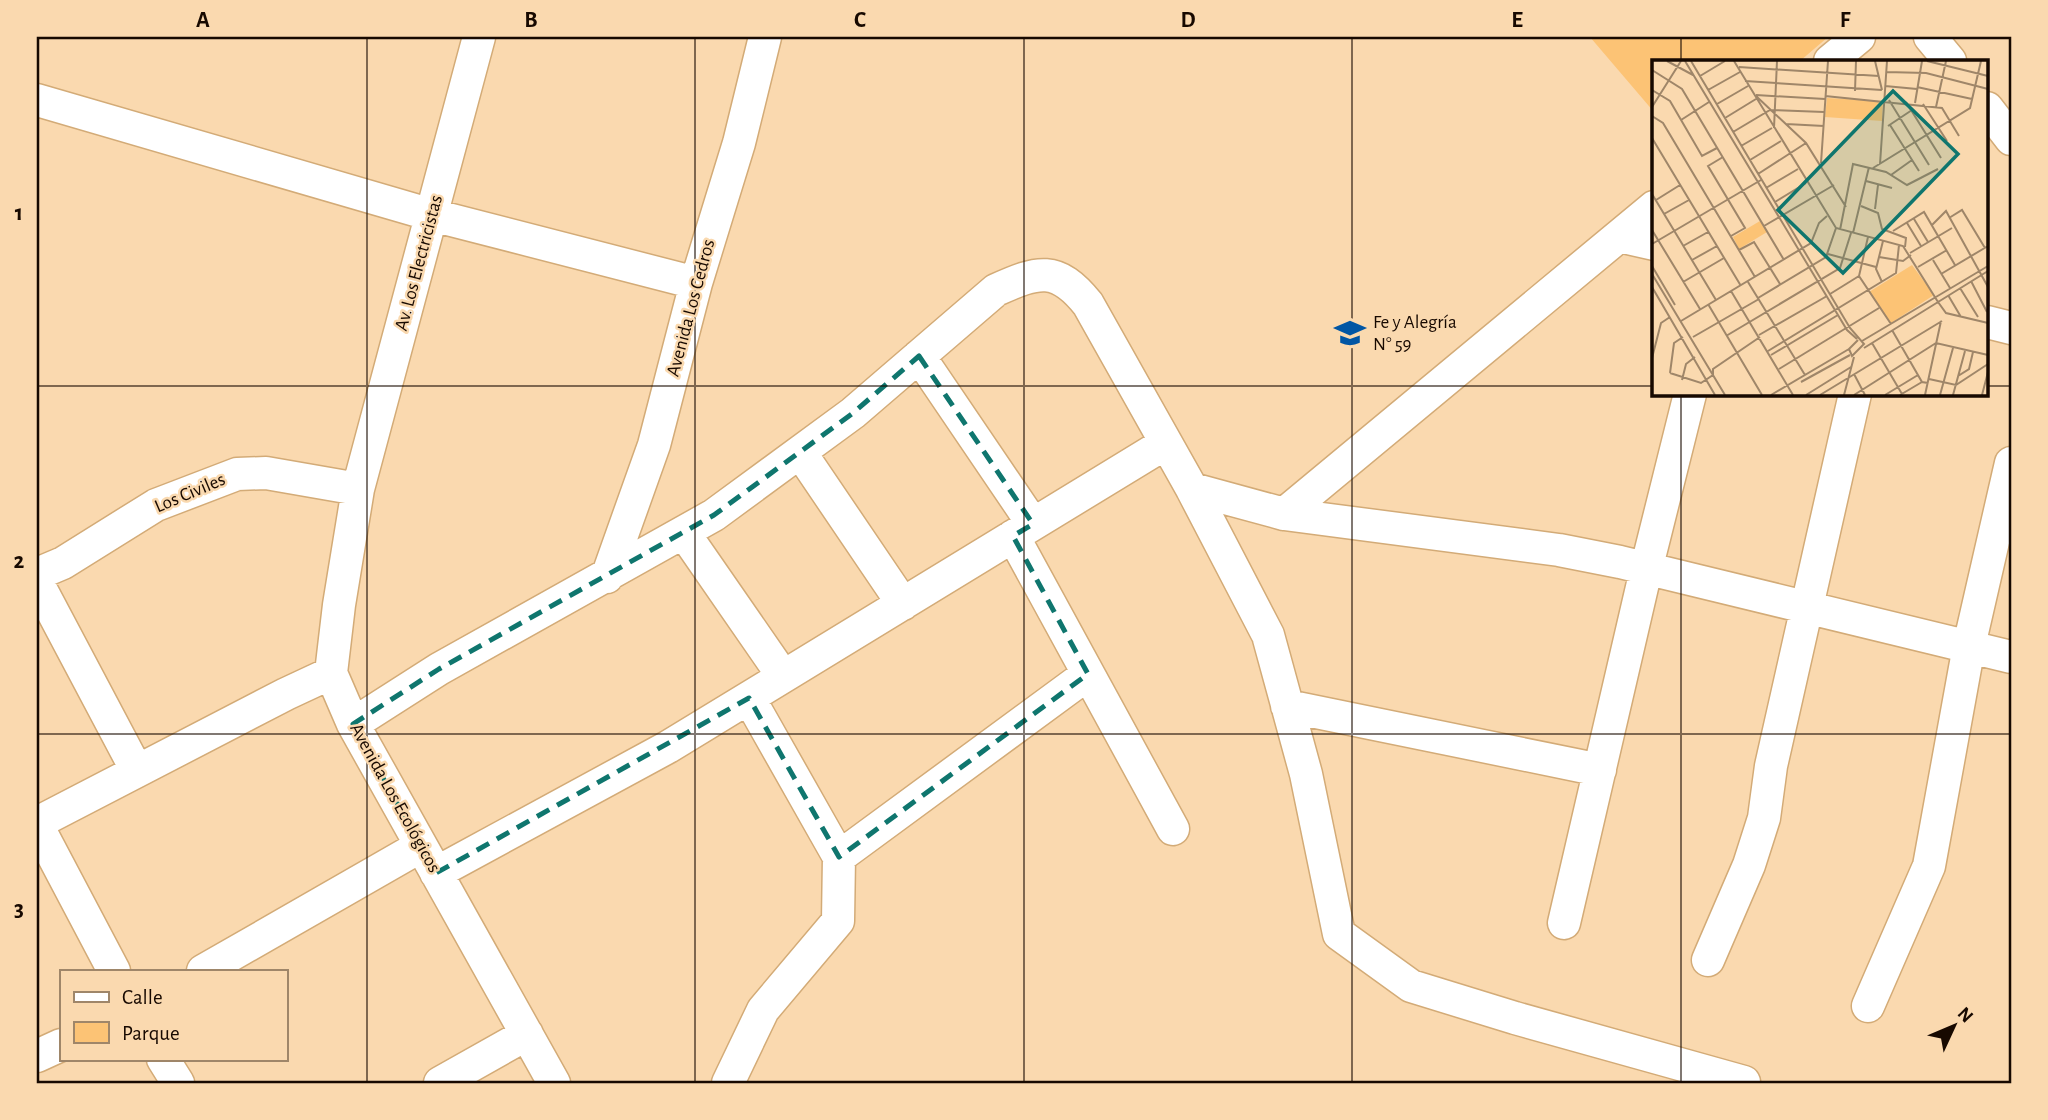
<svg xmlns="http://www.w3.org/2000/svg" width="2048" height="1120" font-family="'Alegreya Sans',sans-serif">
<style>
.green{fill:#fcc375}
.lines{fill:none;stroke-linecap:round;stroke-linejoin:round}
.street-casing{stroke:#d3ab77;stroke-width:35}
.street{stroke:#fff;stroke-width:32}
.marked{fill:none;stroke:#0f766e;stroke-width:5;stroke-dasharray:14 9;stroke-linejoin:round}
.grid{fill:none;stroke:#170900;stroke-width:2;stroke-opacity:0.55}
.labels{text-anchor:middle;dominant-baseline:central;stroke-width:5;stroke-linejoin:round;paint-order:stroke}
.street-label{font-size:19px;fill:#170900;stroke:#fad9af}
.poi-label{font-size:19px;fill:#170900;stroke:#fad9af;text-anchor:start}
.inset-road{fill:none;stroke:#9f8669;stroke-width:2}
.view{fill:#0f766e;fill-opacity:0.15;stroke:#0f766e;stroke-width:3.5}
.inset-edge{fill:none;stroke:#170900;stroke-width:3.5}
.neatline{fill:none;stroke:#170900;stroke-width:2.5}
.grid-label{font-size:23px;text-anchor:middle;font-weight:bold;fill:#170900}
</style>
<rect width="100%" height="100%" fill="#fad9af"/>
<path class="green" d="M1590,37H1828L1800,61H1654V112Z"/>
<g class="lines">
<defs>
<path id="street" d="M479,37L358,489L339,605L331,673L353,724L554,1083
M1930,37L1950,61
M1830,61L1859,37
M37,100L432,215L696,283
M1987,108L2011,139
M1619,236L1654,244
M1987,322L2011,328
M919,356L1033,524
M800,452L903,604
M1192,489L1284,514L1559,550L1620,562L2011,657
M1284,514L1654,207
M684,533L783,676
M1013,536L1173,829
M37,574L63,563L156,505L237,474L266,473L358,489
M607,577L654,445L696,283L739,143L765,37
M37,582L137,771
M1287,706L1600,770
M353,724L439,669L714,515L853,413L996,290C1038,271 1057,265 1088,304L1192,489L1268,635L1306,774L1339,934L1411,986L1515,1018L1744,1082
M37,823L286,694L331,673
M37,825L114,971
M839,857L1088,674
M436,873L668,747L1166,443
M1564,923L1646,570L1690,394
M1708,960L1749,865L1764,818L1771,766L1855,394
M203,971L421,846
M1868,1006L1929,866L1969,646L2011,463
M37,1056L61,1045
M163,1059L178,1083
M440,1083L527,1034
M728,1083L763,1010L838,921L839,857L749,698"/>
</defs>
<use href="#street" class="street-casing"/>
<use href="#street" class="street"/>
</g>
<path class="marked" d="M919,356L1033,524L1013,536L1088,674L839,857L749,698L436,873L353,724L439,669L714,515L853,413Z"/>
<path class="grid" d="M367,37V1083M695,37V1083M1024,37V1083M1352,37V1083M1681,37V61M37,386H1654M1987,386H2011M1681,394V1083M37,734H2011"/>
<defs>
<symbol id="school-bare" viewBox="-9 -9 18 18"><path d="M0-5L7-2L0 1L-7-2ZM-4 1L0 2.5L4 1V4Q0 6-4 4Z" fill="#0156a4" stroke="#fad9af" stroke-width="2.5" paint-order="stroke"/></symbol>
</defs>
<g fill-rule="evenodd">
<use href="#school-bare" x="1328" y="311" width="44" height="44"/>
</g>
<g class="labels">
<g class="street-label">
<text transform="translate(419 263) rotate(-75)">Av. Los Electricistas</text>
<text transform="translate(691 308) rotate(-75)">Avenida Los Cedros</text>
<text transform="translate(190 493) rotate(-23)">Los Civiles</text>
<text transform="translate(395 798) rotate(61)">Avenida Los Ecológicos</text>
</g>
<g class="poi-label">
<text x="1373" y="322">Fe y Alegría<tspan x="1373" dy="22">N° 59</tspan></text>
</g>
</g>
<g transform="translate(1652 60)">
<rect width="336" height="336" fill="#fad9af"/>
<path d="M175,38L231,41L230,61L173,57ZM108,161L115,172L87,189L81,177ZM260,205L282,235L239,263L217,232Z" fill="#fcc375"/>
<path class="inset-road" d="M15,1L41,15M33,1L195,270L205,279M39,1L198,268L212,284L200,296L197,289L206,280M82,1L184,168L251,186L286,242M223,1L230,30M275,1L336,16M87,7L227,16M0,10L30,29L132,200M234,12L274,13L336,29M48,16L73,1M93,21L230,30M233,26L265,29M265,27L320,39M0,30L18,41L50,96L65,88M56,30L88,12M203,31L204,1M104,35L173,39M104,36L154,83L194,147M173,36L290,48L307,76M237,40L277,105M254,42L289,98M263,43L270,1M65,44L96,26M271,44L295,81M0,47L29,1M284,47L294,1M0,56L11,63L103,217M73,58L104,39M29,60L57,42M134,64L172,66M238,65L267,111M236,66L260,50M122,68L125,1M81,72L118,50L172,52M0,78L89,226M89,86L120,68M71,97L56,106L93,168L79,176M98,100L129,81M169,103L176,1M228,104L235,1M221,108L318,48L329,1M106,114L154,83M239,115L260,100M214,121L240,128M114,128L146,109M0,134L64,240M4,140L28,125M123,142L154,123M209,146L226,153L230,169L254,178L253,187M223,149L226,125M12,154L37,140M297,158L310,150L333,188M262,159L276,182M255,163L269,186M280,165L294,151L336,227M112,166L182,125M0,170L48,249M188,170L201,104L234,112L255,125L286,109M241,171L272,152L303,205M201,173L217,107M216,177L207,216L239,264M0,184L109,120M31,186L56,172M87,190L102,182L128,224M258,193L300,168M176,194L224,207M227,197L251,201L259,195M40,200L65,186M281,200L298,228M0,206L23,245M266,207L295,190M0,214L73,335M289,214L336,186M319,221L335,252M31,222L72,198M96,222L153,315M230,222L224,209L231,181M0,227L63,335M308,228L326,257M79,231L141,335M178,234L207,216M296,235L309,257M106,238L174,197L184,168M286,242L294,253L336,263M56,244L110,335M29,261L159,183L167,163L175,156M240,270L270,322L276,323M107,275L175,236M74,276L188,208L199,173M41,277L107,239M210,281L336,206M220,283L250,334M212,288L336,211M116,291L244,213L247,185M119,295L186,255M0,298L9,263L18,257M127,309L227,248M18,313L49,323L61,315V309L108,277M18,313L22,283L31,277M202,314L213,335M306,316L317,309L321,292M277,319L304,325L336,304M30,320L34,304L43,297M149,322L198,295M119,335L197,289M154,335L199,307M168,335L290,261M192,335L202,297M202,335L284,283L336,295M233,335L266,315M248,335L270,322M273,335L289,261M288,335L301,288M301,335L313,291M330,335L336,312"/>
<path class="view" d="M241,31L306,94L191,213L126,150Z"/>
<rect width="336" height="336" class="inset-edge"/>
</g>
<rect width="2048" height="1120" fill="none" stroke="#fad9af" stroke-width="77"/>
<rect x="60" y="970" width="228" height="91" fill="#fad9af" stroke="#9f8669" stroke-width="2"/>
<rect x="74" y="992" width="35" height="10" fill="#ffffff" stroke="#9f8669" stroke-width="2"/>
<text x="122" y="1004" font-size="21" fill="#170900">Calle</text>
<rect x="74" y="1022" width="35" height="21" fill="#fcc375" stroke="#9f8669" stroke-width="2"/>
<text x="122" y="1040" font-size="21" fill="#170900">Parque</text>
<g transform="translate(1954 1026) rotate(46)" stroke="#fad9af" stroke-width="5" paint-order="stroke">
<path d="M0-5L12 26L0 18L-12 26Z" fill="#170900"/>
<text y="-10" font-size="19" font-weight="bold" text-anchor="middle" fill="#170900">N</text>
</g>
<rect x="38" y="38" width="1972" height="1044" class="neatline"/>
<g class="grid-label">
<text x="203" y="27">A</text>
<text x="531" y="27">B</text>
<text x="860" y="27">C</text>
<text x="1188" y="27">D</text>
<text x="1517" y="27">E</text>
<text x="1845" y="27">F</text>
<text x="19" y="220">1</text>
<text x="19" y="568">2</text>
<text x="19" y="916">3</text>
</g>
</svg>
